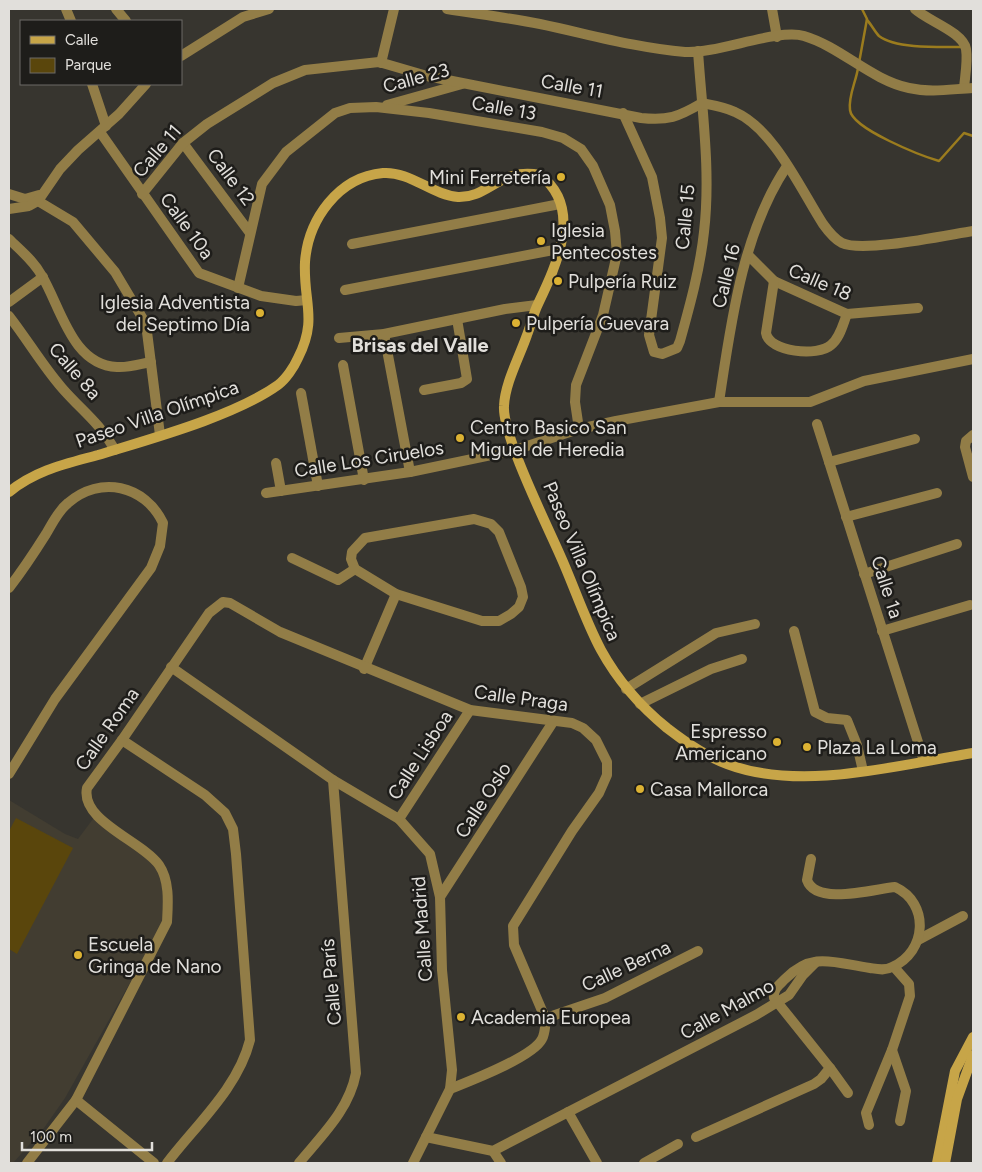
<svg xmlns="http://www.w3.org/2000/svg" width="982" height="1172" font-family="Figtree,sans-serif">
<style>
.built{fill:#423d31}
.green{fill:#5a460c}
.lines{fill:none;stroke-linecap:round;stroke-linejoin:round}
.stream{stroke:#9b7c1e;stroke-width:2.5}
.minor{stroke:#927d47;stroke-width:10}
.tertiary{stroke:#927d47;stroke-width:10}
.secondary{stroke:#c7a548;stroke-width:10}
.poi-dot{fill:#dcb233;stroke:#1e1d1a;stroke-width:2}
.labels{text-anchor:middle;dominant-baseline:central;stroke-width:5;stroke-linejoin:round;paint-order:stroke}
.street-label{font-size:19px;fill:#e1dfdb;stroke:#1e1d1a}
.poi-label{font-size:19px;fill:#e1dfdb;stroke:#1e1d1a;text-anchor:start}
.neighbourhood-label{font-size:20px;font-weight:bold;fill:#e1dfdb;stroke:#1e1d1a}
</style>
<rect width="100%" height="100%" fill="#37352f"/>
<!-- built -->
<polygon class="built" points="9,800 65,834 78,839 96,815 160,866 167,922 127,988 65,1098 44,1128 13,1163 9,1163"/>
<!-- green -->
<polygon class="green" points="16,818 73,848 17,954 9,949 9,831"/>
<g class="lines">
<!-- stream -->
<g class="stream">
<path d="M 867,20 C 871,24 875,32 879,36 C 895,49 942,47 962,47"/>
<polyline points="859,63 867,19 862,9"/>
<path d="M 858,68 C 856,82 848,96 850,110 C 852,129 922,156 939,161 L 964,133 L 973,136"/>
</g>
<!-- minor -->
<g class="minor">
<polyline points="66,9 71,21"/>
<polyline points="116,9 126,21"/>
<polyline points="772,9 777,37"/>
<path d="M 915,9 C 928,21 963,32 966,49 C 968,61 965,76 964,88"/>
<polyline points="381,63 394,9"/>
<polyline points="92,84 106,126"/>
<polyline points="387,105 462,84"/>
<path d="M 623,113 L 652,177 L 660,218 L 662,238 L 649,335 L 654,352 L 662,354 L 677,348 L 680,341 C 690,305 700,269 704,232 C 711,172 702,111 698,51"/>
<polyline points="100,132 199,273 261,296 296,301 307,300"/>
<polyline points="183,143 250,233"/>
<path d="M 142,194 L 183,143 L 207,124 L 273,83 L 305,70 L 379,62 L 427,76 L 641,118 C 668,121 678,117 702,103 C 713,105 725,107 735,112 C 774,129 801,190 823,224 C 828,231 834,239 842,243 C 863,253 947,235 973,231"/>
<polyline points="38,201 73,222 115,272 146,324 160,435"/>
<path d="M 9,239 C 21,251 34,261 42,276 C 61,308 72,365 117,367 C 128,368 140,364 151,362"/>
<polyline points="352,244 560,204"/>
<polyline points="749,256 774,281 847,314 918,308"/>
<path d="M 774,281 L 766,333 C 769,352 818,357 831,345 C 840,338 843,324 847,314"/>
<polyline points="238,288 262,184 286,152 335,113 350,108 376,107 429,113 542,132 563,138 581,149 593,166 610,205 615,231 617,254 603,315 576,385 575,402 579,429"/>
<polyline points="345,290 559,249"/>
<polyline points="9,302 43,277"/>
<path d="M 9,316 C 27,339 42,365 62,388 C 82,411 99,422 115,450"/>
<polyline points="384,334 410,472"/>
<polyline points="339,338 384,334 505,309 537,305"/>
<polyline points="343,365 364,480"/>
<polyline points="424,390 461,383 467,379 457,319"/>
<polyline points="301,393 318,486"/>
<path d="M 719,402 C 731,323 742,233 787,166"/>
<polyline points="817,424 924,761"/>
<polyline points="973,435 966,441 965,447 973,477"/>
<polyline points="829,462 915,439"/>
<polyline points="276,463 281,491"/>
<polyline points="266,493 410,472 515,450 579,429 616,421 719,402 810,402 864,381 973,359"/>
<polyline points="846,517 937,493"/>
<polygon points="474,519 491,524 499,532 521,587 523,597 519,607 511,614 499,621 482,621 396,594 355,569 351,559 352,552 365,538"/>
<polyline points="292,558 338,580 355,569"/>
<polyline points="864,574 957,544"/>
<path d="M 9,588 C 22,571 34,553 46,534 C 52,524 58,511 68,503 C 100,475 145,485 163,523 L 160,546 L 151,568 L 55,699 L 9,774"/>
<polyline points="794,631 815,712 827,718 847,720 857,745 863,771"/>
<polyline points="882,631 970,605"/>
<polyline points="171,667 333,780 399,819 430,854 440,897 442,970 452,1070 450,1089 413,1163"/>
<polyline points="364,669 396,594"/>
<polyline points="626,689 716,633 755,624"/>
<polyline points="640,704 711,669 742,659"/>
<path d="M 122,740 L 205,795 L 225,813 L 233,829 L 236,854 L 250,1040 C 238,1088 196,1125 167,1163"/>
<polyline points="399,819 470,710"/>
<polyline points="440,897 553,722"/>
<polyline points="918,940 963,916"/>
<polyline points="892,1050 906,1091 900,1121"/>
<polyline points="830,1068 848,1093"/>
<path d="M 450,1089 C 470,1081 533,1057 542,1039 C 545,1034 545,1026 546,1020 L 552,1016 L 605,998 L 698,951"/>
<polyline points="76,1100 154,1163"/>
<polyline points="568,1112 597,1163"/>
<polyline points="869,1125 866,1113 892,1050 910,996 909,984 894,967"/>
<polyline points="426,1137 493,1151 756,1015 789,995 803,975 816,962"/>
<path d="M 696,1137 L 814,1084 L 821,1079 L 830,1068 L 774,998 C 773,989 779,985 785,979 C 813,951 834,963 870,968 C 877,969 885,971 892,967 C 927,952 930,903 895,887 C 874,889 816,906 807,880 L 811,859"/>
<polyline points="493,1151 501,1163"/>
<path d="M 27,1163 L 76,1100 L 167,922 C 168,904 170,881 159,865 C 142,841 80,821 87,788 L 122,740 L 209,613 L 223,602 L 230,603 L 280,632 L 470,710 L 572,723 L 583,728 L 596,740 L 607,762 L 607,775 L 599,793 L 572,831 L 513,926 L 514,945 L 546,1020"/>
<path d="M 299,1163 C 322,1135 349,1110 356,1073 L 333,780"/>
<polyline points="644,1163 678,1144"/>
</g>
<!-- tertiary -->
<g class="tertiary">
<path d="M 447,9 C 478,14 509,18 540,24 C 588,34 636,48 685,52 C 717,54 778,28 804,36 C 841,47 871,80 909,88 C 931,93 952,89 973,88"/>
<polyline points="181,56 243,17 269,9"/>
<polyline points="9,194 25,199 39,195"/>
<polyline points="9,209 29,206 38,201 60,169 78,150 119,114 146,84"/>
</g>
<!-- secondary -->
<g class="secondary">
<path d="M 9,492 C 36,470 65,464 98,455 C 150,439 235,416 278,385 C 286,379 294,367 298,358 C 318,319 303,302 305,262 C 308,220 338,177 383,173 C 410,171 432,195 458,197 C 489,198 500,167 540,175 C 584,208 556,266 538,304 C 533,314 531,325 527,335 C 519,358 505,383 504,406 C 502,435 547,525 560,555 C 574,586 585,620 601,650 C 618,681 640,706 667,728 C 685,742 705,756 727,764 C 801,792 898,765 973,753"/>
<polyline points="937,1163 955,1071 973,1037"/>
<polyline points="945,1163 957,1099 973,1055"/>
</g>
</g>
<!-- markers -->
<g class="poi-dot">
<circle cx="561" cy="177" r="5"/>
<circle cx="541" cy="241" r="5"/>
<circle cx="558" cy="281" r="5"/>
<circle cx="260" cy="313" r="5"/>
<circle cx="516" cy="323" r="5"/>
<circle cx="460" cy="438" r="5"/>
<circle cx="777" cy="742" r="5"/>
<circle cx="807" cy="747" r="5"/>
<circle cx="640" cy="789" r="5"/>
<circle cx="78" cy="955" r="5"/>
<circle cx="461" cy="1017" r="5"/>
</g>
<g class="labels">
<!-- street labels -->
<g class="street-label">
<text transform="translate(416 78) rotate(-15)">Calle 23</text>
<text transform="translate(572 86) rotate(10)">Calle 11</text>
<text transform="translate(504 108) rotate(10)">Calle 13</text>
<text transform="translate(157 151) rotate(-49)">Calle 11</text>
<text transform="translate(231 177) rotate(53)">Calle 12</text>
<text transform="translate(685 217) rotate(-85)">Calle 15</text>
<text transform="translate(187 226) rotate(54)">Calle 10a</text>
<text transform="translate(726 276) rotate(-76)">Calle 16</text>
<text transform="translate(820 282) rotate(23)">Calle 18</text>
<text transform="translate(75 371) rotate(49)">Calle 8a</text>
<text transform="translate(157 414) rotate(-19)">Paseo Villa Olímpica</text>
<text transform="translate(369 459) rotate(-9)">Calle Los Ciruelos</text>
<text transform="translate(582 561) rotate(67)">Paseo Villa Olímpica</text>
<text transform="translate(887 587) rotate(72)">Calle 1a</text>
<text transform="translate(521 698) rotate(8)">Calle Praga</text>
<text transform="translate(107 729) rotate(-55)">Calle Roma</text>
<text transform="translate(420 755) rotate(-57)">Calle Lisboa</text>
<text transform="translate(483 800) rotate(-57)">Calle Oslo</text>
<text transform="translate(422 929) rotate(-94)">Calle Madrid</text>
<text transform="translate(626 966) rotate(-25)">Calle Berna</text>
<text transform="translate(331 982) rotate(-95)">Calle París</text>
<text transform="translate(727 1009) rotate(-29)">Calle Malmo</text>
</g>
<!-- poi labels -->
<g class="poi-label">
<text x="551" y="177" text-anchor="end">Mini Ferretería</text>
<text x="551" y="230">Iglesia<tspan x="551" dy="22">Pentecostes</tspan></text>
<text x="568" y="281">Pulpería Ruiz</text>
<text x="250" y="302" text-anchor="end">Iglesia Adventista<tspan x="250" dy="22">del Septimo Día</tspan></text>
<text x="526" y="323">Pulpería Guevara</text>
<text x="470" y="427">Centro Basico San<tspan x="470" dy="22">Miguel de Heredia</tspan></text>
<text x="767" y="731" text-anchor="end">Espresso<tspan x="767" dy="22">Americano</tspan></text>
<text x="817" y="747">Plaza La Loma</text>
<text x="650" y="789">Casa Mallorca</text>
<text x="88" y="944">Escuela<tspan x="88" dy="22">Gringa de Nano</tspan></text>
<text x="471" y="1017">Academia Europea</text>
</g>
<!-- neighbourhood labels -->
<g class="neighbourhood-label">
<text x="420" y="345">Brisas del Valle</text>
</g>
</g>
<!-- border -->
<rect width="982" height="1172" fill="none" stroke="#e1dfdb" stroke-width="20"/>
<!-- legend -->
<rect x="20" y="20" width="162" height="65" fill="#1e1d1a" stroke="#6c6b67"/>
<rect x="30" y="36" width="25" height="8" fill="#c7a548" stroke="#6c6b67"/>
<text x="65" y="45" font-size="15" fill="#e1dfdb">Calle</text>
<rect x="30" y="58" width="25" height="15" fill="#5a460c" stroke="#6c6b67"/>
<text x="65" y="70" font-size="15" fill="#e1dfdb">Parque</text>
<!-- scale -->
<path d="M22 1142v8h130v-8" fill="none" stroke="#e1dfdb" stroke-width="2.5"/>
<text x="30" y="1142" font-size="15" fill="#e1dfdb" stroke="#1e1d1a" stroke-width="4" paint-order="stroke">100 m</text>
</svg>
